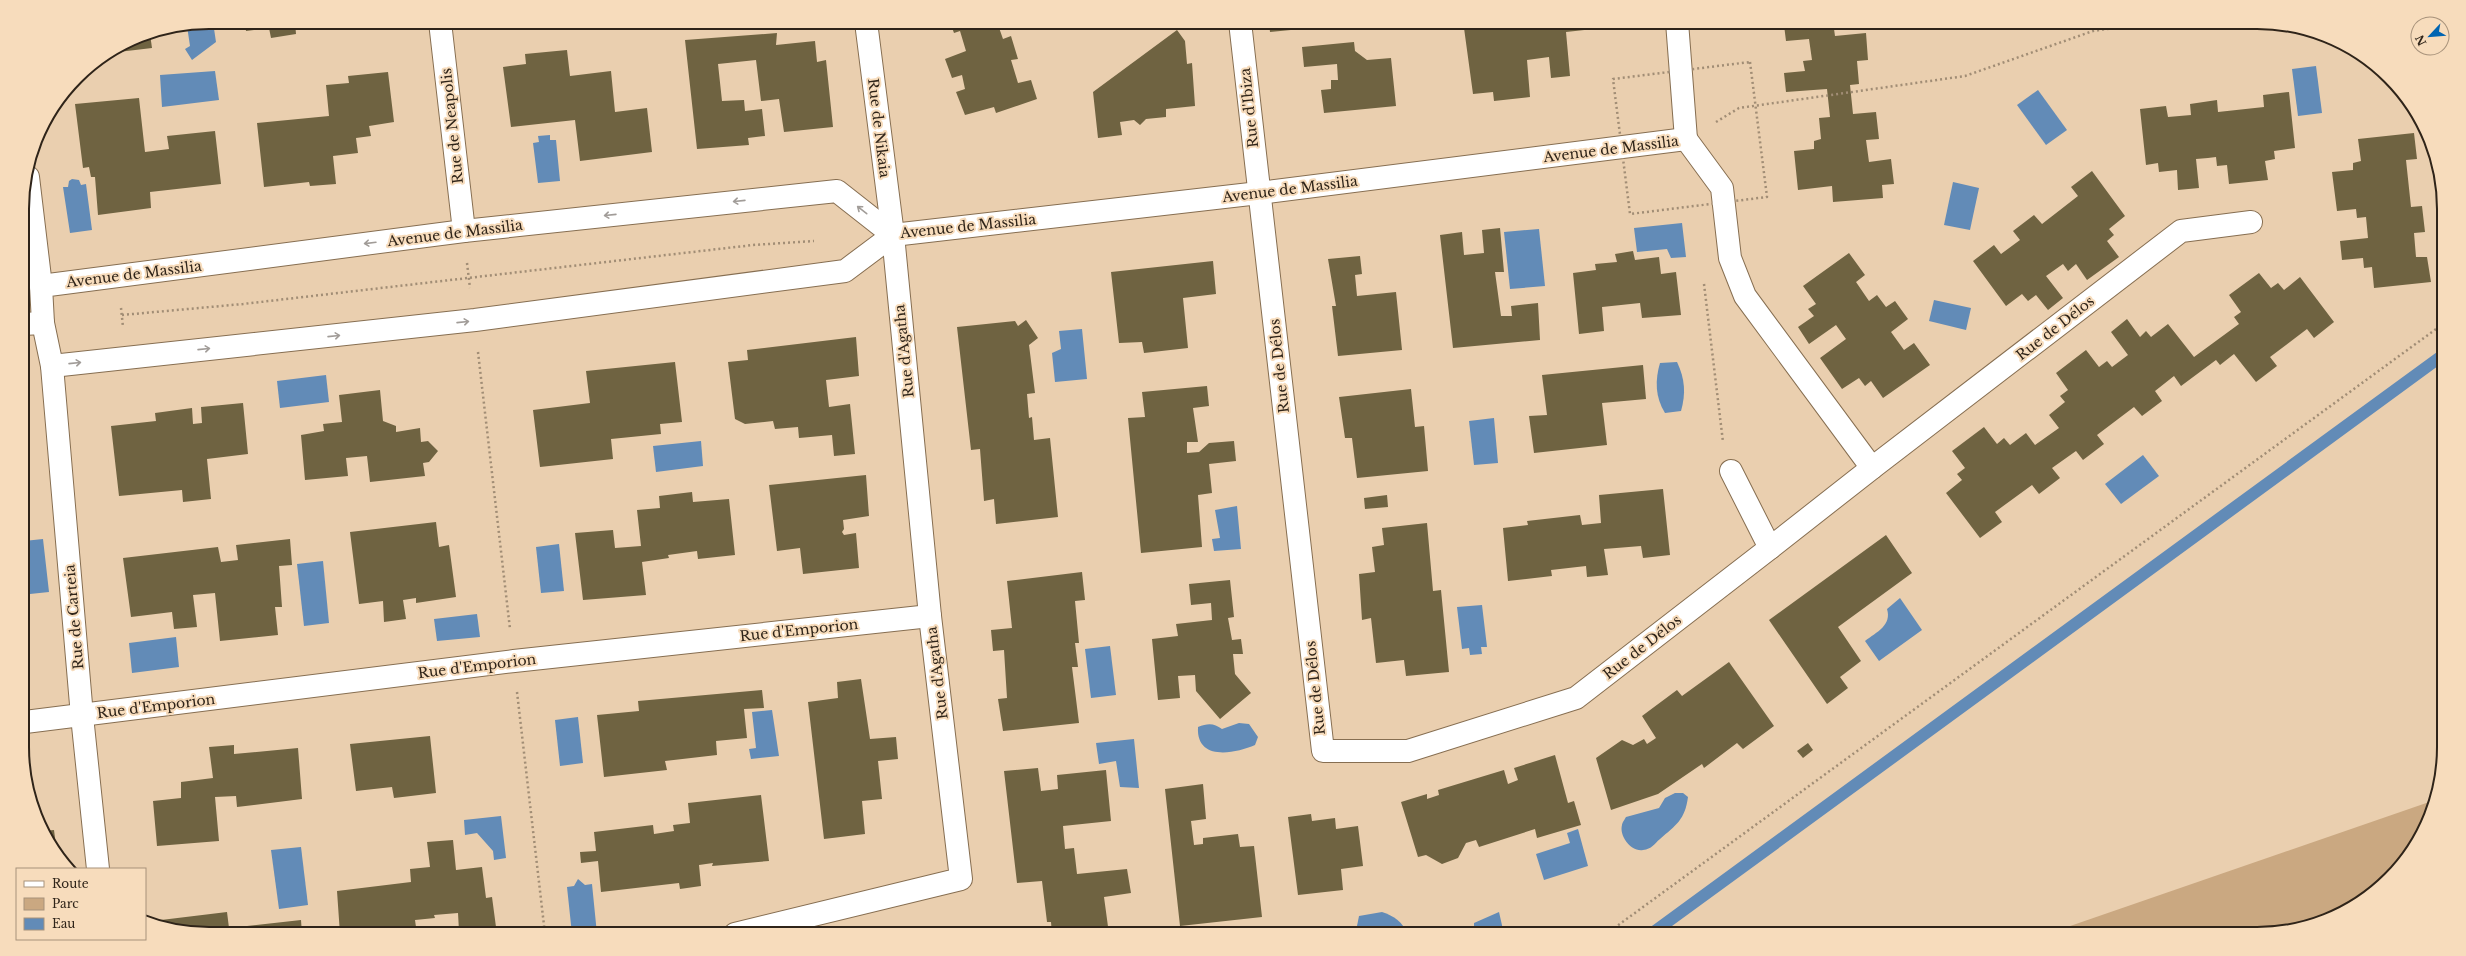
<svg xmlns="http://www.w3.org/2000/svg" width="2466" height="956" font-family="'Libre Baskerville',serif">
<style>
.green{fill:#caa881}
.water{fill:#628bb7}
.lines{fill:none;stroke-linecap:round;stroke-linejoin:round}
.stream{stroke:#628bb7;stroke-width:12}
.building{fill:#6f6341}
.minor-casing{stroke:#866e51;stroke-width:24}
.path{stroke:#a18d75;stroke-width:2.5;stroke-dasharray:2 3;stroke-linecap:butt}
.minor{stroke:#fff;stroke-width:22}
.oneway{stroke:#a19c98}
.labels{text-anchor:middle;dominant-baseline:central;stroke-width:4;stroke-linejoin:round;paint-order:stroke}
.street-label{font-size:14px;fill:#2f2419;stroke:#f7dcbc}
.rim{fill:none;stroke:#2f2419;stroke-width:2}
</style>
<rect width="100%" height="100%" fill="#eacfaf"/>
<!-- green -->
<polygon class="green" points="2435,800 2434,808 2406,861 2371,896 2318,924 2269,934 2047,934"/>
<!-- water -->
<g class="water">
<polygon points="213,22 216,42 192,60 185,49 190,46 187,26"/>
<polygon points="2316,66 2322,113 2298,116 2292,69"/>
<polygon points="215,71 219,100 162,107 160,75"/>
<polygon points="2038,90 2067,130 2046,145 2017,105"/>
<polygon points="550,135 550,140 556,140 560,181 538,183 533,143 539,142 538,136"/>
<polygon points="72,179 79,180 81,185 86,184 92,230 70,233 63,187 68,187 69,181"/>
<polygon points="1953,182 1979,188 1970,230 1944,225"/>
<polygon points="1682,223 1686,257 1671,258 1667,249 1637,252 1634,228"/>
<polygon points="1539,229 1545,286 1510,289 1504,232"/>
<polygon points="1934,300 1971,308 1966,330 1929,321"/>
<polygon points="1082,329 1087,379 1055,382 1052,353 1061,349 1059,331"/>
<path d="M 1677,362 C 1685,379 1686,393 1681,411 L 1665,413 C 1655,397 1655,380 1660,363 Z"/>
<polygon points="326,375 329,402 280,408 277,381"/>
<polygon points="1494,418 1498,463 1474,465 1469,421"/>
<polygon points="701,441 703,466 656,472 653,446"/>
<polygon points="2143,455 2159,476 2121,504 2105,484"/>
<polygon points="1237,506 1241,549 1214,551 1212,539 1220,538 1215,510"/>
<polygon points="43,539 49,592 30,594 30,599 25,600 24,541"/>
<polygon points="559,544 564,591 541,593 536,547"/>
<polygon points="323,561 329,623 304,626 297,564"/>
<path d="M 1900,598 L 1922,630 L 1879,661 L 1865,641 C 1877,632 1892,625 1887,609 Z"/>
<polygon points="1482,605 1487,647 1481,647 1482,654 1470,655 1469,648 1462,649 1457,607"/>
<polygon points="477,614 480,637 437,641 434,619"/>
<polygon points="176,637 179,667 132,673 129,643"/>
<polygon points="1110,646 1116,695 1091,698 1085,649"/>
<polygon points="772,710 779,756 751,759 749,749 756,748 752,712"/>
<polygon points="578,717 583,763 560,766 555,720"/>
<path d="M 1239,723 L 1249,724 L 1258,737 L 1255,745 C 1234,754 1196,761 1198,727 C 1208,723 1214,723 1222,729 Z"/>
<polygon points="1134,739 1139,788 1120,787 1116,761 1099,764 1096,743"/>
<path d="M 1675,793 L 1683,793 L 1688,797 C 1685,820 1676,825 1660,839 C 1654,844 1652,849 1643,850 C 1631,852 1619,836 1622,825 C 1622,823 1625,819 1626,817 L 1659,808 L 1665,798 Z"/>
<polygon points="501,816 506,858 494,860 493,851 477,833 465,835 464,820"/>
<polygon points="1578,829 1588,866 1544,880 1536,854 1570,843 1567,833"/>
<polygon points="301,847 308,905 279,909 271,850"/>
<polygon points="578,879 585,885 592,884 597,934 572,934 567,887 574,886"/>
<path d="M 1382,912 C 1394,916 1403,922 1407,934 L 1364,934 L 1357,926 L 1359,916 Z"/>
<polygon points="1499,912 1504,934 1466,934 1474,930 1474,923"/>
</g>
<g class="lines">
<!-- stream -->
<polyline class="stream" points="1651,934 2443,355"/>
</g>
<!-- building -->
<g class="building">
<polygon points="245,22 295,22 296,34 271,38 269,28 246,31"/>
<polygon points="950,22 997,22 1003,39 1011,36 1018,59 1011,60 1018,83 1031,80 1037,99 996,113 994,107 965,115 956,92 965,89 962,75 952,78 945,59 966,51 960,31 954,33"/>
<polygon points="1269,22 1301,22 1301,29 1270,32"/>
<polygon points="1523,22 1621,22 1621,26 1566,32 1570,76 1551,78 1549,57 1527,60 1530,97 1494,101 1493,92 1473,94 1464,28"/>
<polygon points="1749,22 1833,22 1835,36 1866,33 1868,60 1857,61 1859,84 1850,85 1853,114 1876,112 1879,139 1866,140 1869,162 1891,159 1894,184 1882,185 1883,198 1833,202 1832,186 1798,190 1794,151 1814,149 1814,141 1821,139 1819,118 1830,117 1827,89 1786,92 1784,73 1805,71 1803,61 1812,60 1809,39 1786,41 1784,25 1750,28"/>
<polygon points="1177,30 1185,41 1187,64 1192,63 1195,106 1166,109 1166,117 1146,119 1140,125 1134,120 1120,122 1122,135 1098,138 1093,92"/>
<polygon points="777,33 776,45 815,41 817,62 826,60 833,127 784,132 779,99 761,101 756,60 718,64 722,101 744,100 745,111 762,109 765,136 748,138 749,145 697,149 685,40"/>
<polygon points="150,34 152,48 110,53 137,36"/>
<polygon points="1354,42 1355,51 1367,60 1391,58 1396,106 1324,113 1321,90 1331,89 1331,80 1338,80 1337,64 1304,67 1302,47"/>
<polygon points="567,50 570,76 611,71 615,112 647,108 652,152 580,161 575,120 511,127 503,67 526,64 525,54"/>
<polygon points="388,72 394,122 369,126 371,136 356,138 358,153 333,156 336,184 310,186 309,182 264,187 257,123 329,116 326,85 349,83 348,76"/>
<polygon points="2289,92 2295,148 2274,151 2275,159 2265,161 2268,180 2229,184 2227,165 2217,166 2216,157 2208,158 2196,159 2199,188 2178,190 2177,170 2159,172 2158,163 2146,165 2140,109 2166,106 2168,117 2191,115 2190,104 2217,100 2218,112 2264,107 2263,95"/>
<polygon points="139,98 145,152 169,149 167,136 215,131 221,184 150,192 151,208 98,215 95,177 91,177 89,167 83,168 75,104"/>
<polygon points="2414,133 2417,159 2406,160 2411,207 2422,206 2425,232 2414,233 2416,257 2427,257 2431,282 2374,288 2372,267 2364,268 2363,258 2342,260 2340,241 2368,238 2366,217 2357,218 2356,209 2337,211 2332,172 2353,170 2353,163 2361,161 2358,139"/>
<polygon points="2092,171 2125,216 2109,229 2114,235 2107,241 2119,257 2087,280 2076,264 2068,271 2063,264 2046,276 2063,298 2048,310 2036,295 2028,301 2022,294 2006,306 1973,261 1994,245 2001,254 2020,240 2013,231 2034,215 2042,224 2078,196 2071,187"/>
<polygon points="1500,228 1504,272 1495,272 1501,316 1512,316 1511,306 1538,303 1540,340 1453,348 1440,235 1462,232 1464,255 1484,253 1482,230"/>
<polygon points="1633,251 1635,260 1659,257 1661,274 1676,272 1681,315 1642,318 1640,303 1602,307 1604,331 1579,334 1573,273 1596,270 1595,264 1617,262 1615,254"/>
<polygon points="1849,253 1865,275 1856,282 1869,301 1877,295 1886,307 1895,301 1908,319 1891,332 1904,350 1914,343 1930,365 1883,398 1871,381 1865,386 1859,378 1842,389 1820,358 1846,339 1836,325 1809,344 1798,327 1814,316 1808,309 1816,304 1803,286"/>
<polygon points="1360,256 1362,274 1355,275 1357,296 1396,292 1402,350 1338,356 1332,306 1336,306 1328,259"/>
<polygon points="1213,261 1216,294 1183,298 1188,348 1144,353 1142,342 1119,343 1111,272"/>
<polygon points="2259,273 2271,288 2278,283 2284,290 2300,277 2334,322 2314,338 2307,329 2270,357 2277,366 2256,382 2234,354 2220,365 2216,360 2181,386 2174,376 2155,391 2162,401 2142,416 2134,407 2097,435 2104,444 2083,460 2076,451 2052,468 2060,478 2039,494 2032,485 1995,512 2002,522 1980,538 1946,493 1962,480 1957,474 1965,468 1952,451 1984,427 1997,444 2004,438 2010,445 2026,433 2035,445 2059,428 2049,415 2065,402 2060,396 2068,390 2056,373 2086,350 2099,367 2107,361 2112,367 2128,355 2111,332 2127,319 2140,337 2146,331 2151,337 2168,324 2194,357 2239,324 2234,317 2241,312 2229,295"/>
<polygon points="1026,320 1038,338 1029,345 1035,393 1027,394 1029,418 1032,417 1034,440 1050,438 1058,517 996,524 994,499 984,501 980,449 971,450 957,327 1015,321 1018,326"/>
<polygon points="856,337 859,376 826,380 829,407 850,404 855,454 834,456 832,435 799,438 798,427 775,429 773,421 745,424 735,419 728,362 748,360 747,350"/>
<polygon points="675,362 682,422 660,424 661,434 611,439 613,459 540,467 533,410 590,403 586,371"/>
<polygon points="1643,365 1646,399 1602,403 1607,445 1534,453 1529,416 1547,415 1542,375"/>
<polygon points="1207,386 1209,406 1193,408 1198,442 1187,442 1187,453 1199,452 1209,443 1234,441 1236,461 1209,464 1212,493 1198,495 1202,547 1141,553 1128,418 1145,417 1142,392"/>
<polygon points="1411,389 1415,427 1424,426 1428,471 1357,478 1352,438 1345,438 1339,397"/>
<polygon points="380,390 383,421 396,426 396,432 420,428 421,442 428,441 438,451 429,462 423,463 425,476 370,482 367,456 346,458 348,476 305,480 301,435 324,431 323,424 342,422 339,395"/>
<polygon points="243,403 248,454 207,459 211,499 183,502 182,490 119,496 111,426 156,421 155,413 192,408 193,424 202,423 201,407"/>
<polygon points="866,475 869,516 843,520 844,529 842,532 844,535 856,533 859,568 803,574 800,548 777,551 769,485"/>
<polygon points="1663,489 1670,555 1643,558 1641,546 1604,549 1608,575 1587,577 1586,566 1551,570 1552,576 1508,581 1503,528 1528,525 1527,521 1580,515 1582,525 1601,523 1599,495"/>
<polygon points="692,492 693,502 729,499 735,555 698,559 697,551 668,555 669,558 642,562 646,595 583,600 575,533 613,530 615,548 641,546 637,510 660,508 659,496"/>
<polygon points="1387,495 1388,507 1365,509 1364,498"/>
<polygon points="436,522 439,547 449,545 456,597 416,603 416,598 403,600 406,619 384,622 383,601 359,604 350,532"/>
<polygon points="1427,523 1433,591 1441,590 1449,672 1406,676 1404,660 1376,663 1371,618 1362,620 1359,574 1375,572 1372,547 1384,545 1382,528"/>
<polygon points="1886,535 1912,573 1838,627 1861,661 1840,677 1848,688 1827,704 1769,620"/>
<polygon points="290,539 292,565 279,566 282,607 275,607 278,635 220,641 215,593 193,595 197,627 174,629 172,612 131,617 123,558 218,547 221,562 238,560 236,545"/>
<polygon points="1082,572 1085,600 1075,601 1079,643 1075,643 1078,667 1072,667 1079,723 1003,731 998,699 1007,698 1004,650 993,651 991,630 1012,628 1007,581"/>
<polygon points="1230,580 1234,617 1228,618 1232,640 1241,639 1243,654 1233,654 1235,674 1251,693 1220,719 1196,691 1195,675 1178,676 1180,698 1158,700 1152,639 1178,636 1176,624 1212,620 1211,603 1191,605 1189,584"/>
<polygon points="1729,662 1774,726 1743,749 1737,743 1704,768 1702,764 1658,794 1611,810 1596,758 1622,740 1633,745 1644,739 1647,744 1656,738 1642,716 1677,690 1682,696"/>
<polygon points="861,679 870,739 896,737 898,759 878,761 882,799 862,801 865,834 824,839 808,702 838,698 837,682"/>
<polygon points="762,690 764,708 744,709 747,738 716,741 717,755 665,761 667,770 604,777 597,715 639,711 638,701"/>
<polygon points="430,736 436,793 394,798 392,787 356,791 350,744"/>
<polygon points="1808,743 1813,750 1803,758 1797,751"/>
<polygon points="234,745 234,754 298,748 302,799 237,807 236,796 215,797 219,841 157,846 153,801 181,798 181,782 213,778 209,747"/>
<polygon points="1555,755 1568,803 1574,801 1581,825 1537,838 1535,829 1479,847 1476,840 1466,843 1458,858 1442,864 1426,855 1418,857 1401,802 1427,794 1427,799 1439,795 1438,790 1504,770 1508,784 1518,780 1514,768"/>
<polygon points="1038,768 1041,791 1058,789 1057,775 1106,770 1111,821 1063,826 1065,849 1074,848 1077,874 1127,869 1131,893 1104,897 1109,934 1052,934 1051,922 1047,922 1042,881 1017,883 1004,771"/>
<polygon points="25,771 30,771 33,805 26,784"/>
<polygon points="1203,784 1206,819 1191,821 1194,845 1203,844 1203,838 1238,834 1240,847 1254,846 1262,917 1180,926 1165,789"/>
<polygon points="761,795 769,861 712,866 713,863 699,865 701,886 680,889 679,883 601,892 598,861 581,863 580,852 596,851 594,832 653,825 654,834 674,831 673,825 690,823 688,803"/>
<polygon points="1311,814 1312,821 1335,818 1336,829 1358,826 1363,866 1341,869 1343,890 1298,895 1288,817"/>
<polygon points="54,830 57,853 42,831"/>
<polygon points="453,840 456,870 482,867 486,898 492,897 496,927 459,931 458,913 434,915 435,918 415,920 417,934 340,934 337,891 411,882 410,869 430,867 427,842"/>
<polygon points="227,912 229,928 301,920 302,934 209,934 162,926 161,920"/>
<polygon points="1009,927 1011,934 981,934 981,933"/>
</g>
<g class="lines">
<!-- minor casing -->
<g class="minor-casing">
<g id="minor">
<polyline points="440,22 464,231"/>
<polyline points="1240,22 1323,751 1408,751 1576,698 1770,548 1731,471"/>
<polyline points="1677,22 1686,139"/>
<polyline points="1686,139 1722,188 1730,258 1745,296 1872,468 1770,548"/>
<polyline points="28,177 41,286"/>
<polyline points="893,235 837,191 464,231 41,286 43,323 52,366 475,320 845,271 893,235 1259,193 1686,139"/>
<polyline points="23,324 43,323"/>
<polyline points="52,366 82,716 98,869"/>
<polyline points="1872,468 2181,231 2251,222"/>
<polyline points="25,722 514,661 930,616"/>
<polyline points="735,934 961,879 930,616 893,235 866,22"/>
</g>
</g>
<!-- path -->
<g class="path">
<polygon points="1750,62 1767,197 1630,214 1613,79"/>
<polyline points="1716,122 1739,108 1965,76 2093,31 2154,22"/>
<polyline points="467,263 470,288"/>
<polyline points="1704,284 1723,442"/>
<polyline points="121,308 123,327"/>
<polyline points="122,315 243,304 753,245 814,241"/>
<polyline points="478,352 510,629"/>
<polyline points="517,692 545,934"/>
<polyline points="1606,934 2443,324"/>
</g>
<!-- minor -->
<use href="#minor" class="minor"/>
</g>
<!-- one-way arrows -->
<defs><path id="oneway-shaft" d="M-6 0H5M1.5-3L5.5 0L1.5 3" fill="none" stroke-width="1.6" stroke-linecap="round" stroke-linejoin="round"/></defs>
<g class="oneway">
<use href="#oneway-shaft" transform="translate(739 201) rotate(174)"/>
<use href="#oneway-shaft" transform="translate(862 210) rotate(-142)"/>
<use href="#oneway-shaft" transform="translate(610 215) rotate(174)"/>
<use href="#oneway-shaft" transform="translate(370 243) rotate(173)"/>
<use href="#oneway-shaft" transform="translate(463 322) rotate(-6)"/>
<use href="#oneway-shaft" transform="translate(334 336) rotate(-6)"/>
<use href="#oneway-shaft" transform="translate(204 349) rotate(-6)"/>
<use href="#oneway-shaft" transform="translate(75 363) rotate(-6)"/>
</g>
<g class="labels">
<!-- street labels -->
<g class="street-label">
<text transform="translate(1249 108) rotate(-96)">Rue d'Ibiza</text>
<text transform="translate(452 126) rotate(-96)">Rue de Neapolis</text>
<text transform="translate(879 128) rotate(83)">Rue de Nikaia</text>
<text transform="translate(1611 149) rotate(-7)">Avenue de Massilia</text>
<text transform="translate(1290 189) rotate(-7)">Avenue de Massilia</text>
<text transform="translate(968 226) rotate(-6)">Avenue de Massilia</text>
<text transform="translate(455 233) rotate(-7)">Avenue de Massilia</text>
<text transform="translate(134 274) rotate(-7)">Avenue de Massilia</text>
<text transform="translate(2055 328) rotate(-38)">Rue de Délos</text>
<text transform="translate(904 351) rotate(-96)">Rue d'Agatha</text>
<text transform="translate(1279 366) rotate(-96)">Rue de Délos</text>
<text transform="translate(74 617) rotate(-95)">Rue de Carteia</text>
<text transform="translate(799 630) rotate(-6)">Rue d'Emporion</text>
<text transform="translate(1642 647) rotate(-38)">Rue de Délos</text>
<text transform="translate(477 666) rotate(-7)">Rue d'Emporion</text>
<text transform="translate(937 673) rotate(-97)">Rue d'Agatha</text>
<text transform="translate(1315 688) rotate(-96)">Rue de Délos</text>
<text transform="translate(156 706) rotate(-7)">Rue d'Emporion</text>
</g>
</g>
<!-- crop -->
<path d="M0 0H2466V956H0ZM209 29H2257A180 180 0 0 1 2437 209V747A180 180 0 0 1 2257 927H209A180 180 0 0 1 29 747V209A180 180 0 0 1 209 29Z" fill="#f7dcbc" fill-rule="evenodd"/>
<path class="rim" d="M209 29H2257A180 180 0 0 1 2437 209V747A180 180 0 0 1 2257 927H209A180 180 0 0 1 29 747V209A180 180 0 0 1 209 29Z"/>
<!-- legend -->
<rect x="16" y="868" width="130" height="72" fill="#f7dcbc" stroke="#a7927b"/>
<rect x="24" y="881" width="20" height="6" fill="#ffffff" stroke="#a7927b"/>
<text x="52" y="888" font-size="12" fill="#2f2419">Route</text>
<rect x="24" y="898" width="20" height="12" fill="#caa881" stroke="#a7927b"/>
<text x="52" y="908" font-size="12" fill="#2f2419">Parc</text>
<rect x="24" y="918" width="20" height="12" fill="#628bb7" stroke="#a7927b"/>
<text x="52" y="928" font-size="12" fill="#2f2419">Eau</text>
<!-- north arrow -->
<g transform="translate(2430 36) rotate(244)"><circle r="19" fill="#f7dcbc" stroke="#a7927b"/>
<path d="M0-3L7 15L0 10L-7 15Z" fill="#0065b2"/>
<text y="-6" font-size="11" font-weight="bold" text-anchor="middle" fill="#2f2419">N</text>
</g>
</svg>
